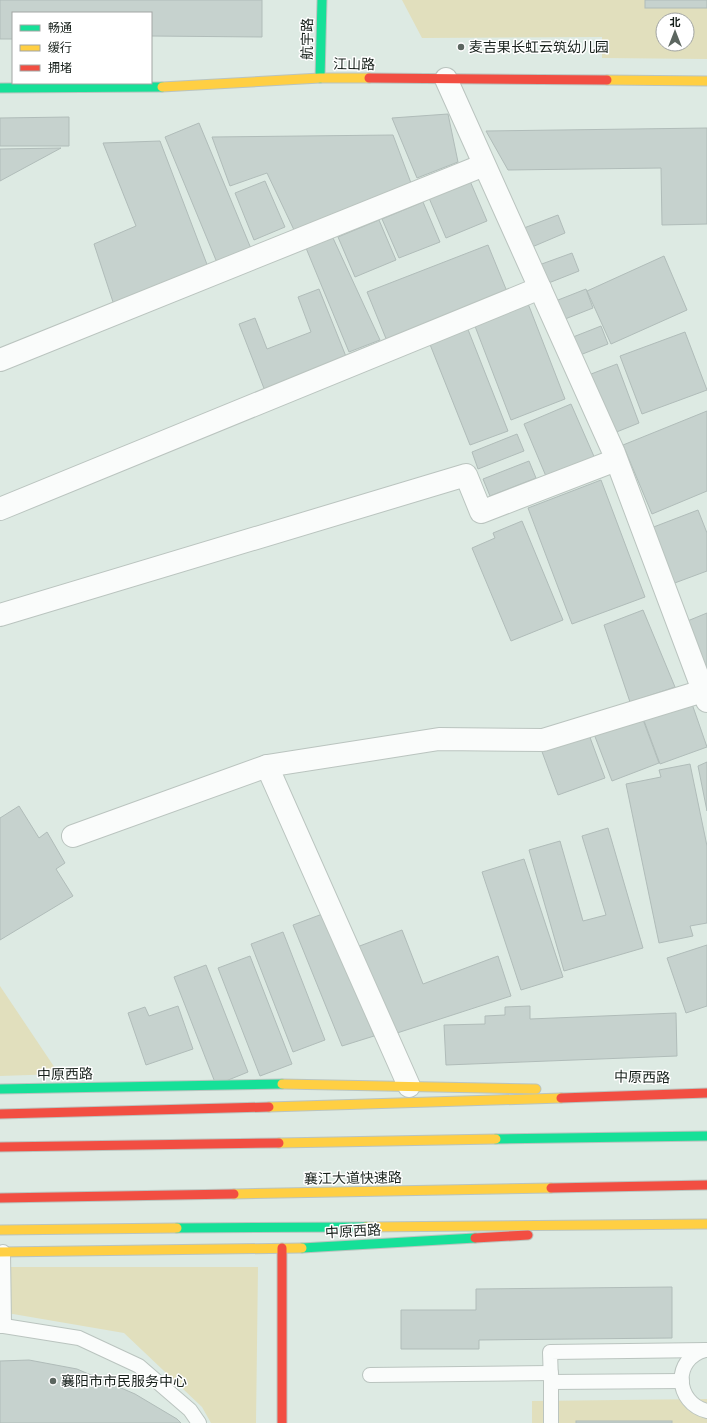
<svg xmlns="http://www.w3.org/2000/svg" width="707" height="1423" font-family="'Crimson Pro','Noto Sans SC',serif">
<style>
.green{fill:#e1dfbd;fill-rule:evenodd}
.building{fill:#c6d2ce;stroke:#b0bcb9}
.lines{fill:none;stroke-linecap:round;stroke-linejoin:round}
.lane-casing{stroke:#bac4bf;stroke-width:16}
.street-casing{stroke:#bac4bf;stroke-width:24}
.fast-casing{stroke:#bac4bf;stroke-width:11}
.slow-casing{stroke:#bac4bf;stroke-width:11}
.jam-casing{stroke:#bac4bf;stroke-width:11}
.lane{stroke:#fafcfb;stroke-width:14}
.street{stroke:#fafcfb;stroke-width:22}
.fast{stroke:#16e098;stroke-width:9}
.slow{stroke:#ffcf43;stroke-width:9}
.jam{stroke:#f24e42;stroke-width:9}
.poi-dot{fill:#5c6660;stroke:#fff;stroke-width:1.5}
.labels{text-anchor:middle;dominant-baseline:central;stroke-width:3;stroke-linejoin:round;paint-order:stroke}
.street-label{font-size:14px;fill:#161f1a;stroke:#fff}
.poi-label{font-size:14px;fill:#161f1a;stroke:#fff;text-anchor:start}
</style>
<rect width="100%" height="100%" fill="#ddeae3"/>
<!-- green -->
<g class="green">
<path d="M 402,0 L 707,0 L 707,59 L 602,58 L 602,37 L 422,38 ZM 663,20 L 687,20 L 687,44 L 663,44 Z"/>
<polygon points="0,986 59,1074 0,1076"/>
<polygon points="0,1267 258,1267 256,1423 211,1423 202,1407 124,1333 13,1314 0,1316"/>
<polygon points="707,1399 707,1423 532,1423 532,1401"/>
</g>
<!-- building -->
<g class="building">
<polygon points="0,0 262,0 262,37 151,36 151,13 13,13 13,39 0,39"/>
<rect x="645" y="0" width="62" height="8"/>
<polygon points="448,114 458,162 417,178 392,118"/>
<polygon points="69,117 69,146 0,146 0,118"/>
<polygon points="199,123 252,251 218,265 165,137"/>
<polygon points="707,128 707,224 662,225 661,168 508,170 486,131"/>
<polygon points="393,135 411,183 294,230 267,173 230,186 212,137"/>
<polygon points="160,141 208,267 114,305 94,244 136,226 103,143"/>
<polygon points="61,148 0,181 0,149"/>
<polygon points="265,181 285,227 254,240 235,193"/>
<polygon points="470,181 487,221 446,238 429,198"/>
<polygon points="423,202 440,242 399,258 382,219"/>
<polygon points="558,215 565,233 532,247 524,228"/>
<polygon points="379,220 396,260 355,277 338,237"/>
<polygon points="333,238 380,340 349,352 306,248"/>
<polygon points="488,245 508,294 387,341 367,292"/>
<polygon points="572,253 579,271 546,284 539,265"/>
<polygon points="664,256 687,310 611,344 587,291"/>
<polygon points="319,289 347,359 265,391 239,324 255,318 267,349 311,332 298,297"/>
<polygon points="586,289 593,308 560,321 553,302"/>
<polygon points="527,301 565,399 511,420 473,321"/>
<polygon points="601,326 608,344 575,357 568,339"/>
<polygon points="467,327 508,431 470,445 429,342"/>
<polygon points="685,332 707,390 642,414 620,356"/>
<polygon points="617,364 639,423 609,435 586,376"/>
<polygon points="571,404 596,461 548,481 524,424"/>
<polygon points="707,411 707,491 652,514 623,445"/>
<polygon points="517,434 524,451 478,469 472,452"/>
<polygon points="529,461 536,478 490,496 483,479"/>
<polygon points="601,480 645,597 572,624 528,508"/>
<polygon points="698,510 707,533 707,571 672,584 651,528"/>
<polygon points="522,521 563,620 511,641 472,548 495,538 493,533"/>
<polygon points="643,610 675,687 630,702 604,625"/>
<polygon points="707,613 707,668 704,669 685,622"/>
<polygon points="691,701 707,747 660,764 643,718"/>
<polygon points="642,717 659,763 612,781 594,734"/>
<polygon points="588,732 605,778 558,795 541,749"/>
<polygon points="707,762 707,811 698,766"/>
<polygon points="690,764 707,846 707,923 690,926 693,936 659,943 626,784 661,777 659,770"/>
<polygon points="19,806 39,838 47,832 65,863 56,869 73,896 0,940 0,818"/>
<polygon points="608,828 643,948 564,971 529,850 560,841 583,921 606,915 582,836"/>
<polygon points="524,859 563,977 521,990 482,872"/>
<polygon points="325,913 374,1036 342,1046 293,925"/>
<polygon points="402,930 423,984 498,956 511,996 394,1034 357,947"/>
<polygon points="283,932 325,1040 293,1052 251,944"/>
<polygon points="707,945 707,1006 686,1013 667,958"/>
<polygon points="250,956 292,1064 260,1076 218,968"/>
<polygon points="206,965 248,1072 216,1085 174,977"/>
<polygon points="178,1006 193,1049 146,1065 128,1013 145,1007 149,1016"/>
<polygon points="530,1006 530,1019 676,1013 677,1056 446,1065 444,1025 485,1024 485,1016 505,1015 505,1007"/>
<polygon points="672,1287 672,1338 479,1340 479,1349 401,1349 401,1310 476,1310 476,1289"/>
<polygon points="29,1360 77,1369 135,1394 177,1419 181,1423 0,1423 0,1361"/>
<rect x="576" y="1421" width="96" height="2"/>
</g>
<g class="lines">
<!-- lane casing -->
<g class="lane-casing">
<g id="lane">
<polyline points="3,1252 4,1326"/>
<polyline points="0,1326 4,1326 79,1338 139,1366 190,1410 199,1423"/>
<path d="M 705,1350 C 672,1359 675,1403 707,1411"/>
<polyline points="370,1375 551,1373"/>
<polyline points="551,1382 550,1352 707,1350"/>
<polyline points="551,1423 551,1382 682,1381"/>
</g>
</g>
<!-- street casing -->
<g class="street-casing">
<g id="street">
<polyline points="446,79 614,453 707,701"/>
<polyline points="0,360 484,165"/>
<polyline points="0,509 540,288"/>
<polyline points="0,615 466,475 481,512 616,460"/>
<polyline points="267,766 439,739 543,740 703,691"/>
<polyline points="73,836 267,766 409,1086"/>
</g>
</g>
<!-- fast casing -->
<g class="fast-casing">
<g id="fast">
<polyline points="320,78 322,0"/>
<polyline points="0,88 162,87"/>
<polyline points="0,1089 282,1084"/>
<polyline points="496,1139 707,1136"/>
<polyline points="177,1228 366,1227"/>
<polyline points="302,1248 475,1238"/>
</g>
</g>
<!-- slow casing -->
<g class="slow-casing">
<g id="slow">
<polyline points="607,80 707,81"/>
<polyline points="162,87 320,78 369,78"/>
<polyline points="282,1084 536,1089"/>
<polyline points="269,1107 561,1098"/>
<polyline points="279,1143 496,1139"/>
<polyline points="234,1194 551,1188"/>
<polyline points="366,1227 707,1224"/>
<polyline points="0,1230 177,1228"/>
<polyline points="0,1252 302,1248"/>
</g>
</g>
<!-- jam casing -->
<g class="jam-casing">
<g id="jam">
<polyline points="369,78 607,80"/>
<polyline points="561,1098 707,1093"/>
<polyline points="0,1114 269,1107"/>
<polyline points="0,1147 279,1143"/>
<polyline points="551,1188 707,1185"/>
<polyline points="0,1198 234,1194"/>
<polyline points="475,1238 528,1235"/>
<polyline points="282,1248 282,1423"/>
</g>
</g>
<!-- lane -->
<use href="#lane" class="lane"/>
<!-- street -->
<use href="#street" class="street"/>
<!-- fast -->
<use href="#fast" class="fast"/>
<!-- slow -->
<use href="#slow" class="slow"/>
<!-- jam -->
<use href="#jam" class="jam"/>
</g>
<!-- markers -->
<g class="poi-dot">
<circle cx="461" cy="47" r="4"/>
<circle cx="53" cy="1381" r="4"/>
</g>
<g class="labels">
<!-- street labels -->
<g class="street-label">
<text transform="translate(307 39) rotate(-89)">航宇路</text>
<text transform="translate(354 64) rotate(1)">江山路</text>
<text transform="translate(65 1074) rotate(-1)">中原西路</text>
<text transform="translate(642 1077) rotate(1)">中原西路</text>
<text transform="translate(353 1178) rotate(-1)">襄江大道快速路</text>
<text transform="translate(353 1231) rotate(-3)">中原西路</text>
</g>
<!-- poi labels -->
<g class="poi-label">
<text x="469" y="47">麦吉果长虹云筑幼儿园</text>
<text x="61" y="1381">襄阳市市民服务中心</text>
</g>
</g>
<!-- legend -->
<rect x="12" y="12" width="140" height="72" fill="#ffffff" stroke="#a2a5a3"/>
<rect x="20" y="25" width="20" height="6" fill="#16e098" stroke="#a2a5a3"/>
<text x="48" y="32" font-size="12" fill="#161f1a">畅通</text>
<rect x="20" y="45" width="20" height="6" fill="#ffcf43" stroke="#a2a5a3"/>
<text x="48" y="52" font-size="12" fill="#161f1a">缓行</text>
<rect x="20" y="65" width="20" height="6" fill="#f24e42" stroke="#a2a5a3"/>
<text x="48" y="72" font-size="12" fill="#161f1a">拥堵</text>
<!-- north arrow -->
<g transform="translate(675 32)"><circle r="19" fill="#ffffff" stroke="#a2a5a3"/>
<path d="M0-3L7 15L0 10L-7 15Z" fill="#5c6660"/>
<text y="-6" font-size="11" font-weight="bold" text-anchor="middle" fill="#161f1a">北</text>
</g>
</svg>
